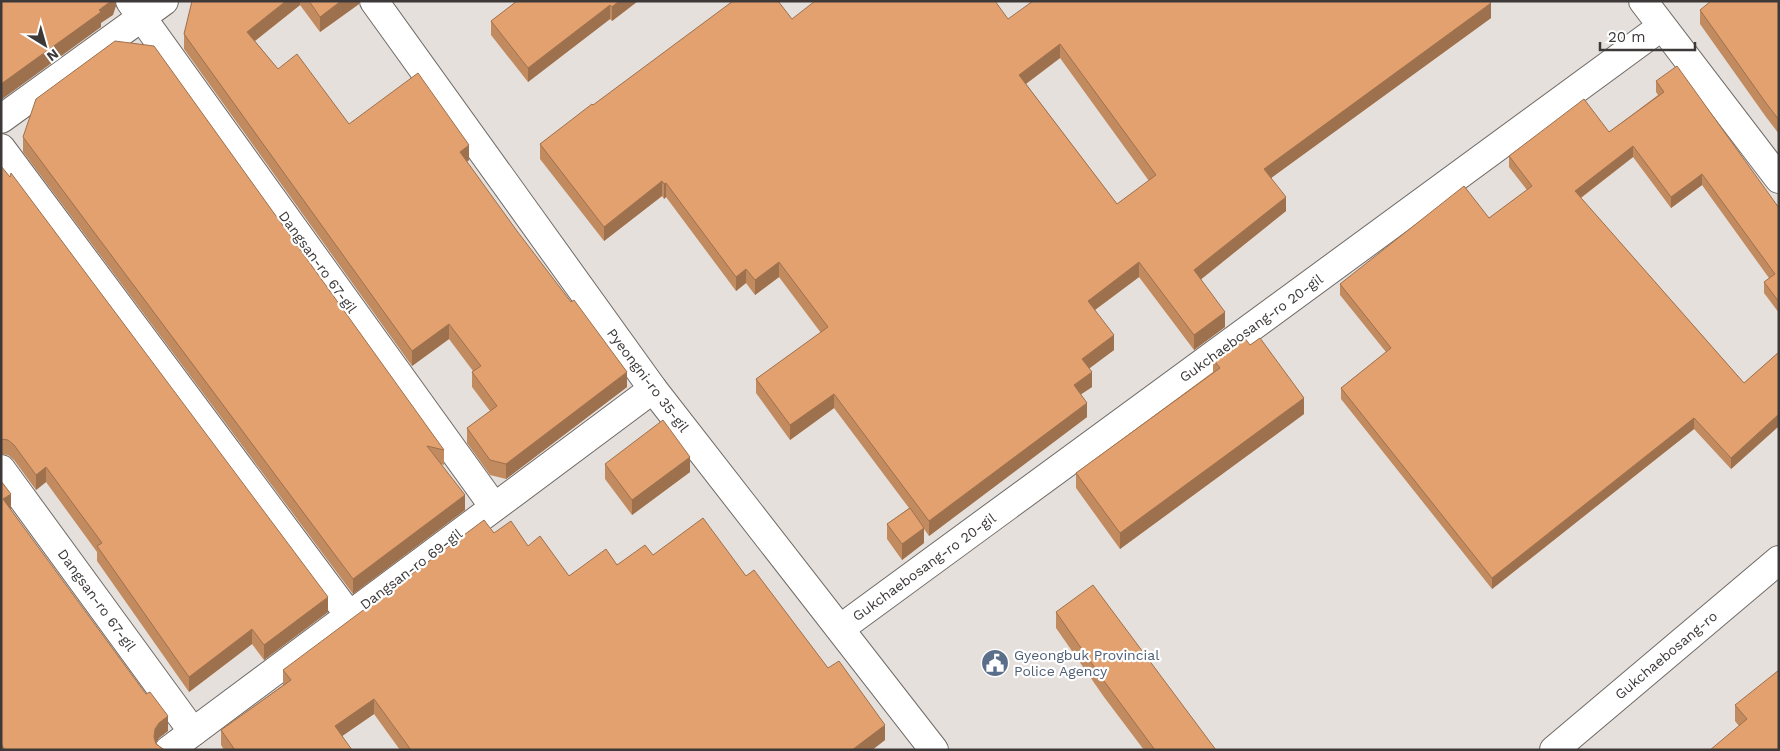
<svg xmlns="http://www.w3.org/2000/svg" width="1780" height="751" font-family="'Work Sans',sans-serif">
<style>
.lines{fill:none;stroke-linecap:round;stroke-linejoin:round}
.street-casing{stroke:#6f6a66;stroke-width:30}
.secondary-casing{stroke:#6f6a66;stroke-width:30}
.street{stroke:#fff;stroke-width:28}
.secondary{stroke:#fff;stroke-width:28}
.wall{fill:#c28a5f;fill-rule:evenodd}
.shaded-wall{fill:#9e714e}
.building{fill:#e2a16f;stroke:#9e714e;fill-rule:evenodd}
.labels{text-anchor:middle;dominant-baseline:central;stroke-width:4.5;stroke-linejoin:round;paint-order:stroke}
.street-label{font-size:14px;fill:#3c3938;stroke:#fff}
.service-label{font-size:14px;fill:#4e5e75;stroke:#fff;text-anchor:start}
</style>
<rect width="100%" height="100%" fill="#e6e0dc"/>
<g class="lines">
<!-- street casing -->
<g class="street-casing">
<g id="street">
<polyline points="130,1 494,507"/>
<polyline points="1643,1 1779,179"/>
<polyline points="1,119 164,1"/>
<polyline points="1,148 349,615"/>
<polyline points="1,469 193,732"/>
<polyline points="841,628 1661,27"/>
<polyline points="169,750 653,389"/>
</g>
</g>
<!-- secondary casing -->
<g class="secondary-casing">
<g id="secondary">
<polyline points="374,1 653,389 934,750"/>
<polyline points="1554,750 1779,560"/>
</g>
</g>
<!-- street -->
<use href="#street" class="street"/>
<!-- secondary -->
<use href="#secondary" class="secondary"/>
</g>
<!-- wall -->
<g class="wall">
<polygon points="192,1 359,1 359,4 320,32 300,5 255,41 278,69 349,124 469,160 467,162 627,387 506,479 490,475 467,443 467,428 490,411 472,387 472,372 473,371 449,339 412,366 184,49 184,34"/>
<polygon points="517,1 638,1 612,21 610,19 528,82 491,35 491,21"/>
<polygon points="1779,1 1779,134 1766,117 1700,24 1700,10"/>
<path d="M 1491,18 L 1271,178 L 1286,211 L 1201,279 L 1225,327 L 1194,350 L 1139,277 L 1095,310 L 1114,350 L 1089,368 L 1092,387 L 1081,394 L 1087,417 L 929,536 L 924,529 L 924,543 L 902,560 L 887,539 L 887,524 L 909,508 L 834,408 L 790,440 L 756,393 L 756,379 L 821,333 L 779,277 L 755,295 L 746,283 L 736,291 L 666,197 L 664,199 L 662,196 L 604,241 L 540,159 L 540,144 L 593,105 L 792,19 L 1008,19 ZM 1060,58 L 1149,181 L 1117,204 L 1026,84 Z"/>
<polygon points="1656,81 1779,208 1779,313 1764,293 1764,282 1769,278 1702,185 1671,208 1633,157 1581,198 1744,383 1779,352 1779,426 1731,469 1694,429 1492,589 1341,399 1341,388 1386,352 1340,295 1340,284 1489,218 1527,190 1509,167 1509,156 1609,132 1658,95 1656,92"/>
<polygon points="23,137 444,450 444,465 441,464 465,510 353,594 23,152"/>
<polygon points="1,166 328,612 264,660 252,644 189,692 97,561 97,552 46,482 36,490 14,460 8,455 1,454"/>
<polygon points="1213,359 1304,414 1120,549 1076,488 1076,473 1213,372"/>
<polygon points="605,464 690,472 632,515 605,479"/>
<polygon points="1,481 10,509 168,731 159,738 156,743 163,749 166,750 1,750"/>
<polygon points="494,533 528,546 569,576 653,555 746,576 828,668 885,740 872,750 400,750 374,714 342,736 352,750 224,750 221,745 221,730 283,685 283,670"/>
<polygon points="1056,612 1216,750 1144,750 1104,697 1056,628"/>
<polygon points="1735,705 1779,750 1739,726 1735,721"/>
</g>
<!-- shaded-wall -->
<g class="shaded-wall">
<polygon points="111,1 116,1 116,6 113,15 101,23 101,27 1,100 1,84"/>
<polygon points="286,1 300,1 300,5 247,47 247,32"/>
<polygon points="341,1 359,1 359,4 320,32 320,17"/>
<polygon points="619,1 638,1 612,21 612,7"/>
<polygon points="1491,3 1491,18 1264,183 1264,169"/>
<polygon points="610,5 610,19 528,82 528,68"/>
<polygon points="1060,44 1060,58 1019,89 1019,75"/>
<polygon points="469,145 469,160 460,167 460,152"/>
<polygon points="1633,146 1633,157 1575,202 1575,191"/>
<polygon points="1702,174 1702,185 1671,208 1671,197"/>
<polygon points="662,181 662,196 604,241 604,227"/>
<polygon points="666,183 666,197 664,199 664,184"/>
<polygon points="1286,197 1286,211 1194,285 1194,270"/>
<polygon points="779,262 779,277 755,295 755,280"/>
<polygon points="1139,262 1139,277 1088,315 1088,301"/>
<polygon points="746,269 746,283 736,291 736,277"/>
<polygon points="1225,312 1225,327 1194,350 1194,335"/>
<polygon points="449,324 449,339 412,366 412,351"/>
<polygon points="1114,335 1114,350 1082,374 1082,359"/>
<polygon points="627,372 627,387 506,479 506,464"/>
<polygon points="1092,372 1092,387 1074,399 1074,385"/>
<polygon points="834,394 834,408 790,440 790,425"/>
<polygon points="1304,398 1304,414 1120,549 1120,533"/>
<polygon points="1087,403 1087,417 929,536 929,521"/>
<polygon points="1779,414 1779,426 1731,469 1731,458"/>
<polygon points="1694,418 1694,429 1492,589 1492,578"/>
<polygon points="690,457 690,472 632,515 632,500"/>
<polygon points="46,467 46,482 36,490 36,475"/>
<polygon points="11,494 11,509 3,514 3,499"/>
<polygon points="465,495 465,510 353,594 353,579"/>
<polygon points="924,528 924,543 902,560 902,544"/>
<polygon points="328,597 328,612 264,660 264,645"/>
<polygon points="252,629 252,644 189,692 189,677"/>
<polygon points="374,699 374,714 335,741 335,726"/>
<polygon points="168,716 168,731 159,738 155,744 154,737 155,729 159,723"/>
<polygon points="885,725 885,740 872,750 852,750"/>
</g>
<!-- building -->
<g class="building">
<polygon points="1,1 111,1 99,10 101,12 1,84"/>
<polygon points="192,1 286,1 247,32 278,69 297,54 349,124 418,73 469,145 460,152 517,231 571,302 574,300 627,372 506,464 490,460 467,428 497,406 472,372 481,366 449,324 412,351 184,34"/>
<polygon points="309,1 341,1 320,17"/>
<polygon points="517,1 619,1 612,7 610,5 528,68 491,21"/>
<path d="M 733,1 L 778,1 L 792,19 L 815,1 L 995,1 L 1008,19 L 1033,1 L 1490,1 L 1491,3 L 1264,169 L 1286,197 L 1194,270 L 1225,312 L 1194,335 L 1139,262 L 1088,301 L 1114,335 L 1082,359 L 1092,372 L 1074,385 L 1087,403 L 929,521 L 834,394 L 790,425 L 756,379 L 828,327 L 779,262 L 755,280 L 746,269 L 736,277 L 666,183 L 664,184 L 662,181 L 604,227 L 540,144 L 592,104 L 593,105 ZM 1060,44 L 1156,175 L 1117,204 L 1019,75 Z"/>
<polygon points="1711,1 1779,1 1779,120 1766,103 1700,10"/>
<polygon points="115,41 154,46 444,450 427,446 465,495 353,579 23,137 36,99"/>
<polygon points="1677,66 1779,208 1779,302 1764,282 1775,274 1702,174 1671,197 1633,146 1575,191 1744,383 1779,352 1779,414 1731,458 1694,418 1492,578 1341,388 1391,348 1340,284 1464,186 1489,218 1532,186 1509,156 1584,99 1609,132 1664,92 1656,81"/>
<polygon points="1,166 10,177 11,173 328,597 264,645 252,629 189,677 97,546 102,543 46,467 36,475 14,445 8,440 1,439"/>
<polygon points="1244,337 1250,345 1260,338 1304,398 1120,533 1076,473 1220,368 1213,359"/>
<polygon points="663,420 690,457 632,500 605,464"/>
<polygon points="1,481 11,494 3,499 146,694 150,692 168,716 159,723 155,729 154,737 156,744 163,749 166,750 5,750 1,744"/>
<polygon points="910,508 924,528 902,544 887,524"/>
<polygon points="703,518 746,576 754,570 828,668 839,661 885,725 852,750 411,750 374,699 335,726 352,750 235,750 221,730 291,680 283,670 484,520 494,533 511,521 528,546 540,536 569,576 606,549 617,565 645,545 653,555"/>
<polygon points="1093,585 1216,750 1155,750 1104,681 1056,612"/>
<polygon points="1779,670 1779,750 1710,750 1747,719 1735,705"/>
</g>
<!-- icons -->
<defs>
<g id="civic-disc" transform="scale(1.4375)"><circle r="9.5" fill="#5c6f8a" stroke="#fff"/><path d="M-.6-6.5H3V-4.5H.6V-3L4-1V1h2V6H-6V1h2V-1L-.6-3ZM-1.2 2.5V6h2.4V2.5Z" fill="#fff"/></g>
</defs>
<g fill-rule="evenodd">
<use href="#civic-disc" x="995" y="663"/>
</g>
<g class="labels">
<!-- street labels -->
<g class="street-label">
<text transform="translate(318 262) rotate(54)">Dangsan-ro 67-gil</text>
<text transform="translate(1251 328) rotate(-36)">Gukchaebosang-ro 20-gil</text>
<text transform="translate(648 380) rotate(53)">Pyeongni-ro 35-gil</text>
<text transform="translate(924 567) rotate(-36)">Gukchaebosang-ro 20-gil</text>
<text transform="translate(411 569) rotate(-37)">Dangsan-ro 69-gil</text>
<text transform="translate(97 600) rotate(54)">Dangsan-ro 67-gil</text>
<text transform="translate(1666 655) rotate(-40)">Gukchaebosang-ro</text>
</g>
<!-- service labels -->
<g class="service-label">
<text x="1014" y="655">Gyeongbuk Provincial<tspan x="1014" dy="16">Police Agency</tspan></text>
</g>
</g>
<!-- border -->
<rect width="1780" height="751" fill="none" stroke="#3c3938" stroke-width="5"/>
<!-- north arrow -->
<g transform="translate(45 45) rotate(143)" stroke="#ffffff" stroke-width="4" paint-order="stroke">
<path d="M0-4L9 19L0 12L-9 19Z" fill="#3c3938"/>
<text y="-8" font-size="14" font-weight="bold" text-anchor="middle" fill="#3c3938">N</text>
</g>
<!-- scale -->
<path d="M1600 42v8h95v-8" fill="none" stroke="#3c3938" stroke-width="2.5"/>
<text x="1608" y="42" font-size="15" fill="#3c3938" stroke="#ffffff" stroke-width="4" paint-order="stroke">20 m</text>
</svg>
